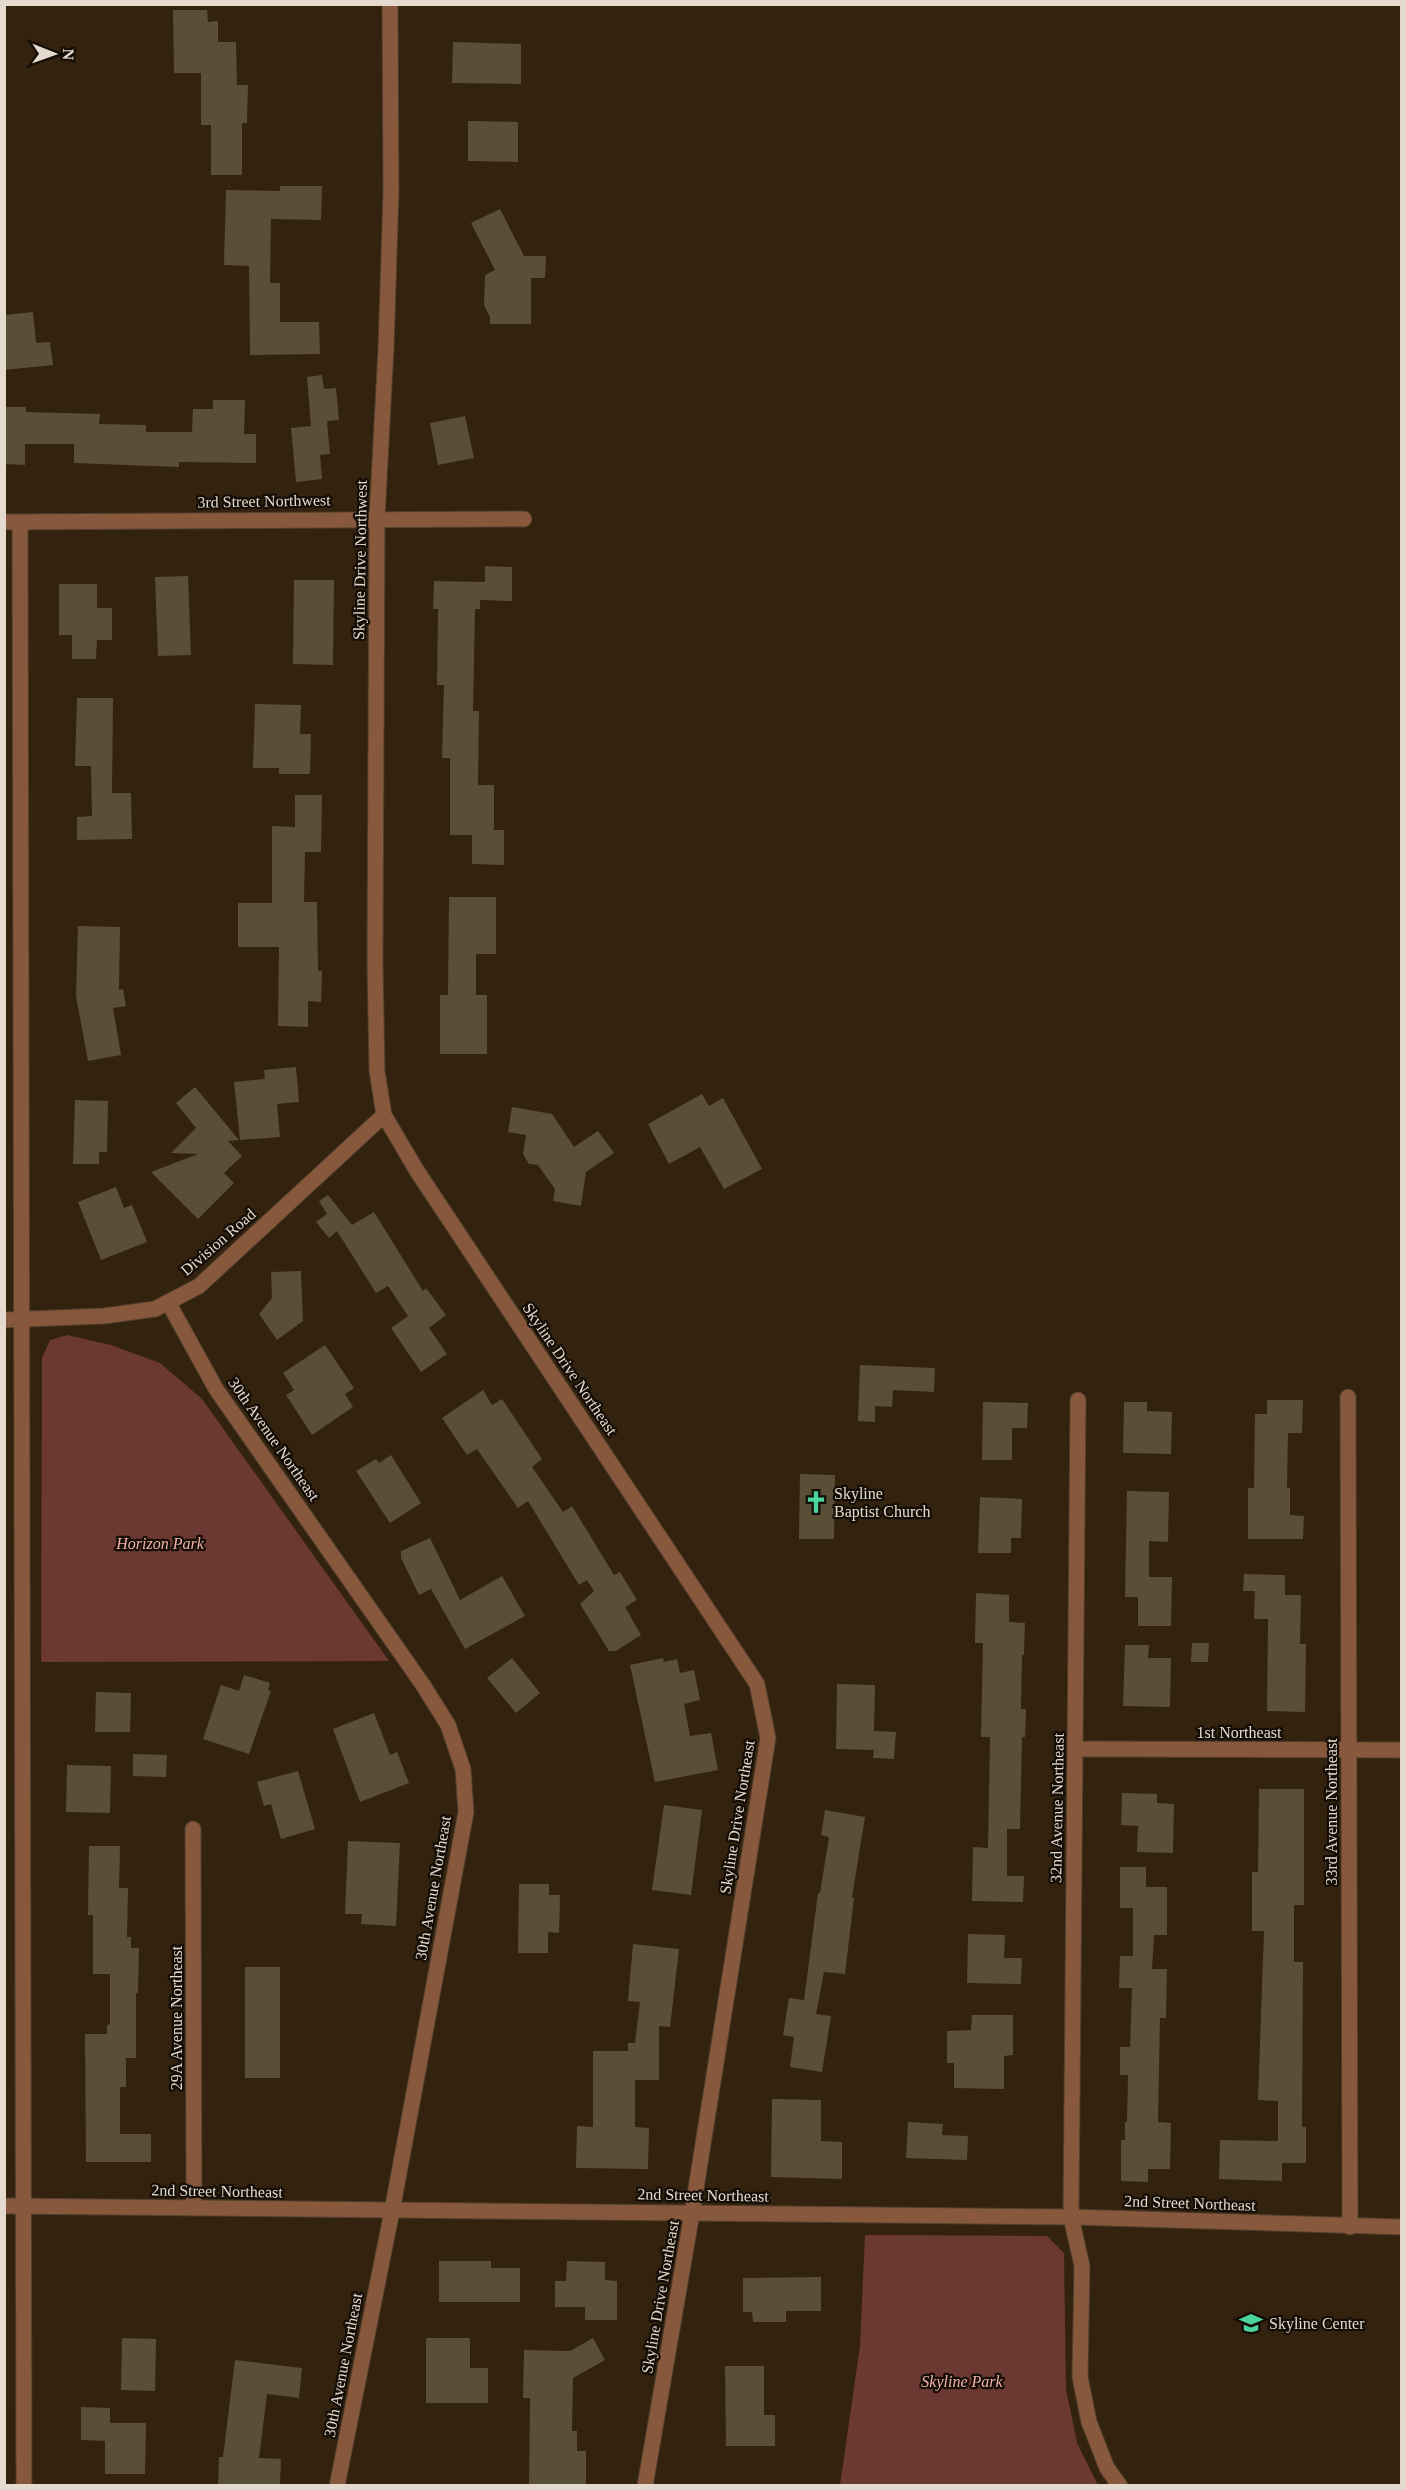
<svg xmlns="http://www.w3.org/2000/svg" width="1406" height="2490" font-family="Georgia,serif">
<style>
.green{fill:#6b3931}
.building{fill:#594f36}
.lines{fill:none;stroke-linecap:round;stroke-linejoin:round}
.minor-casing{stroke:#4f3f2d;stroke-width:17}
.tertiary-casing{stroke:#4f3f2d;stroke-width:17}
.minor{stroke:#88583d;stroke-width:15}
.tertiary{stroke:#88583d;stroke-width:15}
.labels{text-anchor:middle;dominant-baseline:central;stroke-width:4.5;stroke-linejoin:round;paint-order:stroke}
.street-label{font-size:16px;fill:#e5dace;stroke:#140d06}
.poi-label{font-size:16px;fill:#e5dace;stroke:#140d06;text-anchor:start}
.park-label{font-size:16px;font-style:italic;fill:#f5b1a5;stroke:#140d06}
</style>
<rect width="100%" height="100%" fill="#33220e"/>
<!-- green -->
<g class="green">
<polygon points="67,1335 111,1345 160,1363 202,1399 389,1661 41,1662 42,1358 50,1340"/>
<polygon points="865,2235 1047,2236 1064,2253 1066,2389 1077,2443 1098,2485 840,2485 860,2346"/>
</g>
<!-- building -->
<g class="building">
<polygon points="173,10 207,10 208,22 218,21 218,42 236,42 237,85 248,85 247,123 242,123 242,175 211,175 211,125 201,125 201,73 174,73"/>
<polygon points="453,42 521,44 521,84 452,83"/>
<polygon points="468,121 518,122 518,162 468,161"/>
<polygon points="280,186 322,186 321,220 271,219 270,283 280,283 280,322 319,322 320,354 250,355 249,266 224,265 226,190 280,191"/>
<polygon points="500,209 524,256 546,256 545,278 531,278 531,324 490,324 490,317 484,305 485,275 495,270 471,223"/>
<polygon points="33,312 36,343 50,342 53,365 4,370 4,315"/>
<polygon points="322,375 324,389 336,388 339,420 327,421 330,454 320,455 322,479 296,482 291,428 311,426 307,377"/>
<polygon points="213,400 245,400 244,434 256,434 256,463 179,462 179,467 74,463 74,444 25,444 25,465 4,464 4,407 26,407 26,412 100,414 99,424 146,425 146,432 192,432 193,409 213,409"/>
<polygon points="465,416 474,458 438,465 430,423"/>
<polygon points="485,566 512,567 512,601 480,600 480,609 475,609 473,711 479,711 478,785 494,785 494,830 504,830 504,865 472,864 472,835 450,835 450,758 442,758 444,685 437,685 438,609 433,609 434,581 485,582"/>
<polygon points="188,576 191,655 158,656 155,577"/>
<polygon points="294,580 334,580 333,665 293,664"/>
<polygon points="59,584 97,584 97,608 112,608 112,640 97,640 96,659 72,659 72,635 59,635"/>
<polygon points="77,698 113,698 112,793 131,793 132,839 77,840 77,817 92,816 91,766 75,766"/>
<polygon points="255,704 301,705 300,734 311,734 310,774 279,774 279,768 253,768"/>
<polygon points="295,795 322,795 321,852 305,852 304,902 317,902 318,971 322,971 321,1002 308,1001 308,1027 278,1026 279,947 238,947 238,903 272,903 272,826 295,827"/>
<polygon points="449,897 496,897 496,954 476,954 476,995 487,995 487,1054 440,1054 440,995 448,995"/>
<polygon points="78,926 120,927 119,990 123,989 126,1006 113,1008 121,1055 88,1061 76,996"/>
<polygon points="296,1067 299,1102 277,1104 280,1137 240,1140 234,1082 265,1079 264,1070"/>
<polygon points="195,1087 239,1140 228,1141 242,1156 224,1173 234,1183 198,1219 151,1172 198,1154 171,1153 196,1128 176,1103"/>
<polygon points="702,1094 709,1106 723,1098 762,1169 724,1189 700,1147 669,1164 648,1124"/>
<polygon points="75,1100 108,1101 107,1152 99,1152 99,1164 73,1164"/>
<polygon points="512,1107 552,1114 574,1147 598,1131 614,1153 586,1172 581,1206 553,1201 555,1189 538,1165 529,1164 523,1154 526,1135 508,1132"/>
<polygon points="116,1187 124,1208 132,1205 147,1242 101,1260 78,1202"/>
<polygon points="328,1195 352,1225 374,1212 423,1291 426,1288 446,1315 429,1328 447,1354 421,1372 391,1328 408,1316 388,1286 376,1293 337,1231 329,1238 316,1222 327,1214 319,1201"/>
<polygon points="301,1271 303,1321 277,1340 259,1314 272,1298 271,1272"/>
<polygon points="325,1345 354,1388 345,1394 353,1407 312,1435 286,1395 294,1390 283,1373"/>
<polygon points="860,1365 935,1368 934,1392 893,1390 892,1407 875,1406 875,1422 858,1421"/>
<polygon points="483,1390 492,1405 502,1399 542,1459 532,1467 563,1512 572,1506 614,1575 620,1572 637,1600 625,1607 641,1635 616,1651 609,1651 580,1604 594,1591 587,1580 579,1585 528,1501 518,1508 477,1449 467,1455 442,1418"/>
<polygon points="1267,1400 1303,1400 1302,1433 1288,1433 1287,1488 1290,1488 1290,1515 1304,1516 1303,1539 1248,1539 1248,1488 1254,1488 1255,1414 1267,1414"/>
<polygon points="983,1402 1028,1403 1027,1428 1012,1428 1012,1460 982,1460"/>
<polygon points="1124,1402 1147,1402 1147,1411 1172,1412 1171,1454 1123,1453"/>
<polygon points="391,1455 421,1503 390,1523 356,1471 376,1459 379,1463"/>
<polygon points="800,1474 835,1475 834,1539 799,1539"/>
<polygon points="1127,1491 1169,1492 1168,1542 1149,1541 1149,1577 1172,1577 1171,1626 1138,1626 1138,1597 1125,1597"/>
<polygon points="980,1497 1022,1499 1021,1538 1011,1538 1011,1553 978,1553"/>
<polygon points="430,1538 460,1600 502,1576 525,1616 465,1649 431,1589 419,1595 401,1558 401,1551"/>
<polygon points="1244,1574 1285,1575 1285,1595 1301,1595 1300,1644 1306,1644 1305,1712 1267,1711 1268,1619 1254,1619 1255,1591 1243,1591"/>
<polygon points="976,1593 1009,1595 1009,1622 1025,1623 1024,1655 1022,1655 1021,1709 1026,1709 1025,1737 1022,1737 1020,1829 1007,1829 1007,1876 1024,1876 1023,1902 972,1901 973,1847 988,1848 990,1737 981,1737 983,1643 975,1643"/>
<polygon points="1192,1643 1209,1643 1208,1662 1191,1662"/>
<polygon points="1125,1645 1149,1645 1148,1658 1171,1658 1170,1707 1123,1706"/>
<polygon points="512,1658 540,1693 516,1713 487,1678"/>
<polygon points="663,1658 664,1662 677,1659 680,1673 694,1670 700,1700 684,1704 690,1736 711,1733 718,1770 655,1782 630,1665"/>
<polygon points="244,1675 270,1683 268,1690 271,1691 249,1754 203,1739 221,1685 239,1691"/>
<polygon points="837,1684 875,1685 874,1731 896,1732 894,1759 873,1758 874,1750 836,1749"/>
<polygon points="96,1692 131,1693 130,1732 95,1732"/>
<polygon points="374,1713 390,1755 397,1752 409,1783 360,1802 333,1729"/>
<polygon points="133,1754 167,1755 166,1777 133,1776"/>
<polygon points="67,1765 111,1766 110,1813 66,1812"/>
<polygon points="298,1771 315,1829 281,1839 271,1804 264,1806 257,1782"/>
<polygon points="1259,1789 1304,1789 1304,1905 1294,1905 1294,1962 1303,1962 1302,2127 1306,2127 1306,2163 1282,2163 1282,2181 1219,2179 1220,2140 1278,2141 1278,2101 1258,2100 1264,1931 1252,1931 1252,1872 1258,1872"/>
<polygon points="1122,1793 1157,1794 1157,1803 1174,1804 1173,1853 1137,1852 1138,1826 1121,1825"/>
<polygon points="664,1805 702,1810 691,1895 652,1890"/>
<polygon points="825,1810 865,1817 852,1897 854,1898 845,1974 824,1972 816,2014 831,2016 822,2072 790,2067 794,2037 783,2035 789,1998 804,2000 818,1893 820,1893 829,1837 821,1835"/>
<polygon points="348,1841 400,1843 396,1926 361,1924 362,1914 345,1914"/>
<polygon points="89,1846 120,1846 119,1888 128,1888 127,1937 131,1937 131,1948 139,1948 138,1993 136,1993 136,2058 126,2058 126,2087 120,2087 120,2134 151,2134 151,2162 86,2162 85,2034 107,2034 107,2025 110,2024 110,1974 93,1974 93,1915 88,1915"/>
<polygon points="1120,1867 1146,1867 1146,1887 1167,1887 1167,1935 1154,1935 1152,1969 1167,1969 1166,2018 1160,2018 1158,2122 1171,2123 1170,2169 1148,2169 1148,2182 1121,2181 1121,2140 1125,2140 1125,2122 1127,2122 1128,2075 1120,2075 1120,2047 1130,2047 1132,1988 1119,1988 1120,1956 1133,1956 1133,1908 1120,1908"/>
<polygon points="519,1884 549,1884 549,1895 560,1895 559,1933 548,1932 548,1953 518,1953"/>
<polygon points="968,1934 1005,1935 1004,1958 1022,1958 1021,1984 967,1983"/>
<polygon points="633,1944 679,1949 670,2027 659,2026 659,2080 635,2080 635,2127 649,2128 648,2169 576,2168 577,2126 593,2127 593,2051 628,2051 628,2043 635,2043 640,2002 628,2001"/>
<rect x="245" y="1967" width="35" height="111"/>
<polygon points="972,2015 1013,2015 1013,2055 1004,2056 1004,2089 954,2088 954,2063 947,2063 947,2031 971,2030"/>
<polygon points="772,2099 821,2100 821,2141 842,2142 842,2179 771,2177"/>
<polygon points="908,2122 943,2124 942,2135 968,2136 967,2160 906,2158"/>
<polygon points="439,2261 491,2261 491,2268 520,2268 520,2302 439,2302"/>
<polygon points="567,2261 605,2262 605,2280 617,2281 617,2320 585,2320 585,2307 555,2307 555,2281 566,2281"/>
<polygon points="821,2277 821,2311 786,2311 786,2322 753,2322 752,2312 743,2312 743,2278"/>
<polygon points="122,2338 156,2339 155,2391 121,2390"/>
<polygon points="426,2338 470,2338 470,2368 488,2368 488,2403 426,2403"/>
<polygon points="593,2338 605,2360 573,2378 572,2431 577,2431 577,2451 586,2451 586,2486 529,2485 530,2398 523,2398 524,2350 570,2351"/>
<polygon points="235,2360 302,2368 299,2398 267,2394 259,2458 281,2459 280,2486 218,2486 219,2457 223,2457"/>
<polygon points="725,2366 764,2366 764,2415 775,2415 775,2446 726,2446"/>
<polygon points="81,2407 110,2408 110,2423 146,2423 145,2474 105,2474 105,2441 81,2440"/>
</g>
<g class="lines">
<!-- minor casing -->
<g class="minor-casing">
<g id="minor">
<polyline points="390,4 391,193 386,348 377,518 375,962 377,1071 384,1115 417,1171 757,1684 768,1738 692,2213 645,2486"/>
<polyline points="4,522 524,519"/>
<polyline points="20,522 24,2486"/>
<polyline points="168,1302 216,1389 423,1685 448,1725 463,1769 466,1812 392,2211 337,2486"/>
<polyline points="4,1320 104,1316 155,1309 199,1286 384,1115"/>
<polyline points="1348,1397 1350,2227"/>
<polyline points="1078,1400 1071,2217 1082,2266 1080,2377 1089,2422 1107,2468 1120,2486"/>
<polyline points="1076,1749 1402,1750"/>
<polyline points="193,1829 194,2208"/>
</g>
</g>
<!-- tertiary casing -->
<g class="tertiary-casing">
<polyline id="tertiary" points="4,2206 1071,2217 1402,2227"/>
</g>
<!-- minor -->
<use href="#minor" class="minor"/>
<!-- tertiary -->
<use href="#tertiary" class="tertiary"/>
</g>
<!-- icons -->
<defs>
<g id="church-bare" transform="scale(1.8)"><path d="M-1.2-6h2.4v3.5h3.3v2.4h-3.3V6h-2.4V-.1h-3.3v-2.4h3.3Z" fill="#4bd49b" stroke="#140d06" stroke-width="2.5" paint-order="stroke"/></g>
<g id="school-bare" transform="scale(1.8)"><path d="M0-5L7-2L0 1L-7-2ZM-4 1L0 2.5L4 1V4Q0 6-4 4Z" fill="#4bd49b" stroke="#140d06" stroke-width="2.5" paint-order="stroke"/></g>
</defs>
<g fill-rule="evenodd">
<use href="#church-bare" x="816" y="1502"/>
<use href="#school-bare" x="1251" y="2323"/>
</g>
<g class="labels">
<!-- street labels -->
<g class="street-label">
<text transform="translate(264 501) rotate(-1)">3rd Street Northwest</text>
<text transform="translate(360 560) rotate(-89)">Skyline Drive Northwest</text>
<text transform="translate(218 1242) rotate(-41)">Division Road</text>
<text transform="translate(570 1369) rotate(56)">Skyline Drive Northeast</text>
<text transform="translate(274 1439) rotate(55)">30th Avenue Northeast</text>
<text x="1239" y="1732">1st Northeast</text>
<text transform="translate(1057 1808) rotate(-89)">32nd Avenue Northeast</text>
<text transform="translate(1331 1812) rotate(-90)">33rd Avenue Northeast</text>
<text transform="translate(737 1817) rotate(-81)">Skyline Drive Northeast</text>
<text transform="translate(433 1888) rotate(-80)">30th Avenue Northeast</text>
<text transform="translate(176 2018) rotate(-90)">29A Avenue Northeast</text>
<text transform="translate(217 2191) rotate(1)">2nd Street Northeast</text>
<text transform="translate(703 2195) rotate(1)">2nd Street Northeast</text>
<text transform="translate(1190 2203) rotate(2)">2nd Street Northeast</text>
<text transform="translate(660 2297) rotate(-80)">Skyline Drive Northeast</text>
<text transform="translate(343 2365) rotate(-79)">30th Avenue Northeast</text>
</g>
<!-- poi labels -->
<g class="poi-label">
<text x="834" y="1493">Skyline<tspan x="834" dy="18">Baptist Church</tspan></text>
<text x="1269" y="2323">Skyline Center</text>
</g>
<!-- park labels -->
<g class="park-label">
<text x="160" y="1543">Horizon Park</text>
<text x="962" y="2381">Skyline Park</text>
</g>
</g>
<!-- border -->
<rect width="1406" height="2490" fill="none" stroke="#e5dace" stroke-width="12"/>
<!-- north arrow -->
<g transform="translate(54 54) rotate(91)" stroke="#140d06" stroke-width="4.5" paint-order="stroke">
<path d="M0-4.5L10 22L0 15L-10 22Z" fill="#e5dace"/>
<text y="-9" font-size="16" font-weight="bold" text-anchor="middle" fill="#e5dace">N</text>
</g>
</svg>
